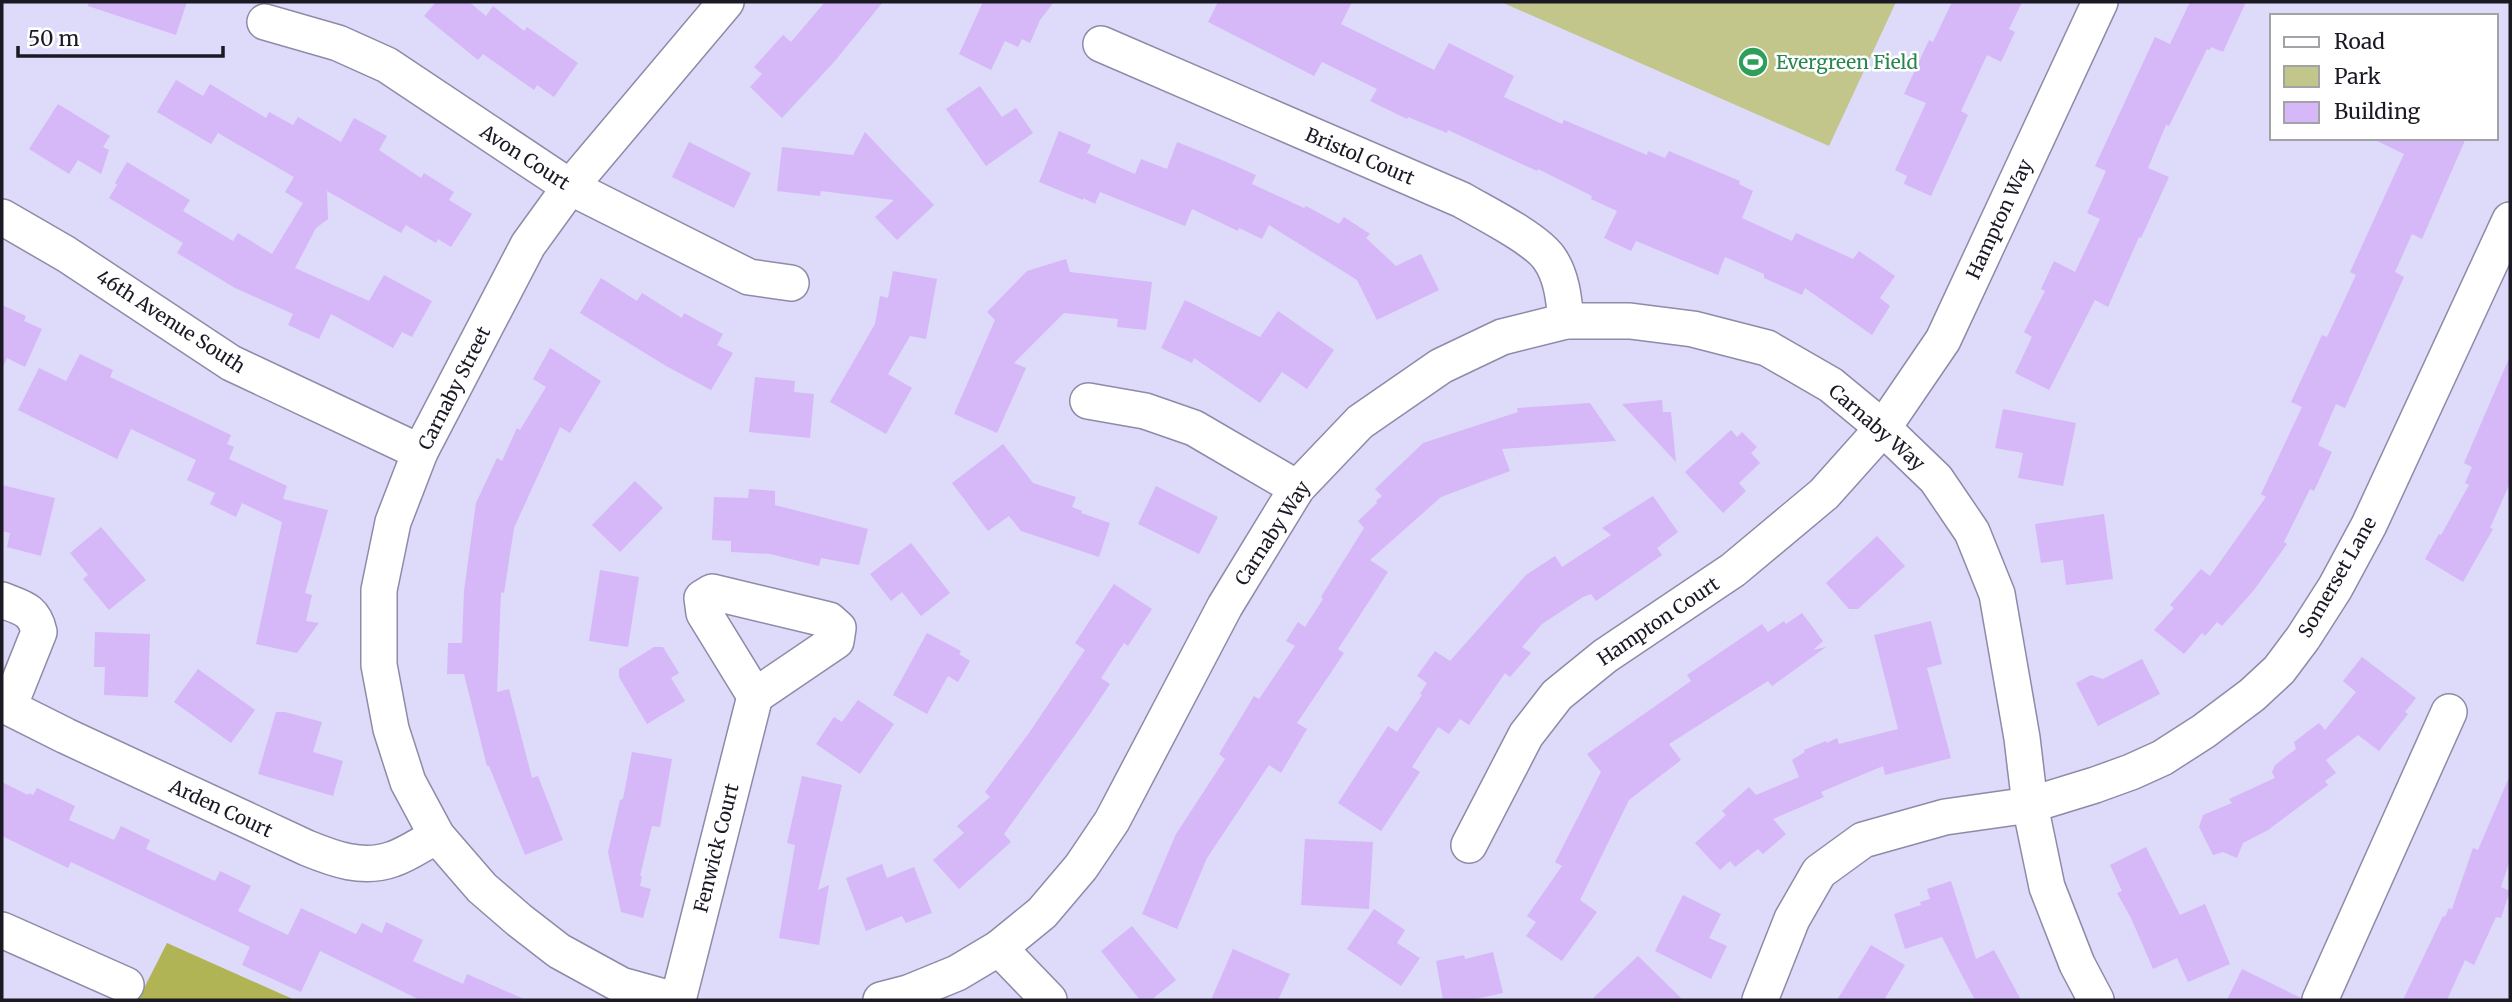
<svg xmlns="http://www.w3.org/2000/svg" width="2512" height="1002" font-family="Merriweather,serif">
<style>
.green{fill:#c2c68a}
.forest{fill:#b0b455}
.building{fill:#d6b7f8}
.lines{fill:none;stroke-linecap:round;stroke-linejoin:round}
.minor-casing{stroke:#8e8aa8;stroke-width:38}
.minor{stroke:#fff;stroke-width:35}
.labels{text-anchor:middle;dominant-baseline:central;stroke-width:5;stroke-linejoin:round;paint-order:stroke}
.leisure-label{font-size:19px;fill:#27864d;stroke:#fff;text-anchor:start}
.street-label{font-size:19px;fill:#1a1924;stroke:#fff}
</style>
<rect width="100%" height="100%" fill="#dedafa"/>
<!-- green -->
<polygon class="green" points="1501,2 1896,2 1829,146"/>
<!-- forest -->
<polygon class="forest" points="167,943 295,1000 138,1000"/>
<!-- building -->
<g class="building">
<polygon points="89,2 187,2 176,35 88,6"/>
<polygon points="436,2 469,2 486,16 493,6 524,31 527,27 578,63 554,97 537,85 534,90 483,54 478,60 424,16"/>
<polygon points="825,2 883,2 834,62 782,118 750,87 762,74 754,67 783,35 791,42"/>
<polygon points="983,2 1054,2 1040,20 1030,43 1022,39 1018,47 1005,41 991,70 959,54"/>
<polygon points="1218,2 1352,2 1341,24 1434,70 1449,43 1514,76 1504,97 1562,124 1564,120 1647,155 1648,151 1665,158 1669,151 1740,181 1739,184 1753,191 1742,218 1792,241 1796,233 1853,259 1859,251 1895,276 1880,298 1890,306 1872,335 1805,288 1802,295 1764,278 1764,274 1725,257 1718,275 1636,241 1631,251 1604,238 1617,211 1591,199 1592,196 1538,169 1537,171 1448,130 1447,133 1408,117 1407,119 1370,101 1377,89 1322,62 1314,76 1208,22"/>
<polygon points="1952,2 2022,2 2009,29 2015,32 2001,62 1987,55 1961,111 1968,115 1931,196 1904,184 1907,176 1895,170 1926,103 1904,94 1929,40 1933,42"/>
<polygon points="2190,2 2246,2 2223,52 2211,47 2210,50 2207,49 2169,126 2166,125 2148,168 2169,177 2141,238 2139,237 2108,307 2095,300 2049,390 2015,373 2032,337 2024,332 2045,291 2041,289 2054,261 2075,272 2100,219 2087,213 2106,171 2095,166 2155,37 2170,44"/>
<polygon points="176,80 203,96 210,84 266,118 269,112 293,125 298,117 341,142 354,118 387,136 379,150 421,178 424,173 454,192 449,200 472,214 451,247 438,239 436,243 406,225 401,233 327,191 328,219 316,228 295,268 369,301 384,275 432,301 412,337 402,332 393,348 331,314 319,339 288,325 293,314 235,288 177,253 183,243 109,198 117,185 115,183 127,162 190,200 183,211 233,241 238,233 272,254 303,203 285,192 294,177 218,133 211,144 157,112"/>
<polygon points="980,86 1002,117 1016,108 1033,133 986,166 946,109"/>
<polygon points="58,104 110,136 103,147 109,150 101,174 78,160 69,174 29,149"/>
<polygon points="1059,131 1091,145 1087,153 1135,174 1141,159 1167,169 1177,142 1222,160 1256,175 1252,184 1304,208 1306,206 1339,224 1344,217 1370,234 1366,238 1396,266 1421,254 1439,290 1377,320 1357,280 1269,225 1262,239 1239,228 1238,231 1192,209 1185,226 1100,192 1095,204 1083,198 1083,200 1039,182"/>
<polygon points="865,132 934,205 897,240 875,217 894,200 821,191 820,196 777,191 782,147 853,155"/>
<polygon points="2371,138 2466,138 2422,239 2412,234 2395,272 2404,277 2345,408 2336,404 2318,445 2332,452 2314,491 2310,489 2284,542 2287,544 2254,590 2222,626 2217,622 2205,636 2202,633 2184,654 2154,630 2174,608 2170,605 2201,569 2210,576 2266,497 2261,494 2302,407 2291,402 2322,335 2327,337 2356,275 2350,272 2404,154"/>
<polygon points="689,142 751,173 734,208 672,177"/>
<polygon points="1066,259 1070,272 1152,282 1146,330 1117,327 1118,319 1064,313 1014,363 1026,368 997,433 954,414 995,320 987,312 1027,271"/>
<polygon points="893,271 937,279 926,339 910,336 888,374 912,388 886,434 830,402 875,324 880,296 888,298"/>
<polygon points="601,278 637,301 642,293 682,318 684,313 723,334 717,345 733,353 711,390 666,366 580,313"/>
<polygon points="1185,300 1260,337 1278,311 1334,350 1307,389 1282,372 1260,403 1194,358 1192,363 1161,348"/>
<polygon points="2,305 26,316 24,321 42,329 25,367 7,358 2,369"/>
<polygon points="550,348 601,381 570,433 560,427 514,528 504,593 501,592 497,692 509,689 532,778 538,776 563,840 525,855 489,766 487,766 464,674 447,674 448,643 462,643 464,591 476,503 497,458 502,461 517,428 520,430 546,387 533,379"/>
<polygon points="80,354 113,370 110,377 231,435 227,444 234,447 229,459 287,486 283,499 328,510 305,593 312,595 306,621 319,623 297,653 256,644 282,522 242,503 236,517 210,504 215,493 187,480 196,460 131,429 117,459 18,410 39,368 66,381"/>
<polygon points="2510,356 2510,483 2490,528 2493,529 2463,582 2425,559 2439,534 2441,535 2469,485 2465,483 2472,467 2464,463"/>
<polygon points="755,377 795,381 794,392 814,394 810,438 749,432"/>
<polygon points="1662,400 1663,412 1671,412 1676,462 1622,404"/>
<polygon points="1590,403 1616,441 1502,449 1510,471 1441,497 1370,560 1388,572 1338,649 1344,653 1297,723 1307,729 1281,773 1269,765 1207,858 1177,929 1142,914 1176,834 1225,759 1219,754 1254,696 1259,699 1295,646 1286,641 1298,622 1305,627 1323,599 1321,597 1364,528 1358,521 1377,503 1376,501 1382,496 1375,489 1423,443 1518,412 1517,408"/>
<polygon points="2003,409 2076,423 2063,486 2018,478 2023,453 1995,448"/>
<polygon points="1731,430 1737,437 1742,432 1757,447 1751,453 1760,463 1739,483 1746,491 1723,513 1685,472"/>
<polygon points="1003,444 1033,483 1076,497 1072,507 1082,511 1081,513 1110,523 1099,557 1021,531 1009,516 988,531 952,483"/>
<polygon points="635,481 663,508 620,552 592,525"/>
<polygon points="2,485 55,498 41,556 7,547 10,533 2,531"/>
<polygon points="1156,486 1218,517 1199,554 1138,524"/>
<polygon points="749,489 775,491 775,505 868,529 859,565 821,558 819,566 770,554 731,552 731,541 712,540 714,497 748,498"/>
<polygon points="1653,496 1678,532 1657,548 1662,555 1596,601 1591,594 1583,597 1542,624 1522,647 1531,653 1510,677 1505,673 1469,725 1460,719 1449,734 1438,727 1412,767 1420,772 1381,831 1338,803 1388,726 1397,732 1422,695 1420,694 1427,683 1417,676 1435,651 1450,661 1526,575 1555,556 1562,567 1611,535 1602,528"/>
<polygon points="2104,514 2113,579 2066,585 2063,560 2041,563 2035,524"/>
<polygon points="101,527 146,580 109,610 83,579 88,575 70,553"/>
<polygon points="1877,536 1905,566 1858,609 1849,609 1826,583"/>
<polygon points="911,543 950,593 921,616 902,592 891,601 870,574"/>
<polygon points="600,570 639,577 628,647 589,641"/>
<polygon points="1114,584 1152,609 1128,646 1124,643 1101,678 1110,684 1090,714 1004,834 1011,842 959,889 933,860 964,833 957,826 990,797 985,792 1029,733 1085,650 1075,643"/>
<polygon points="1802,613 1823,641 1813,650 1826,647 1772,686 1768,681 1669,744 1681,760 1629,800 1580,900 1597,912 1562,961 1526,936 1536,922 1527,916 1562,866 1555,862 1601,772 1587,754 1691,681 1687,675 1762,624 1768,632 1784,621 1786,624"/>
<polygon points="1931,621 1942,664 1927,668 1951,758 1885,775 1883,766 1821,792 1824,797 1773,819 1786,834 1763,854 1758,849 1735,867 1730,861 1720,870 1695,843 1726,815 1722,811 1749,787 1756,795 1799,777 1792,760 1805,752 1804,750 1826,741 1827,743 1837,738 1839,744 1898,729 1874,635"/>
<polygon points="95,632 150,634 148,697 104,695 105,667 94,667"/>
<polygon points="927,633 961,651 959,654 970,661 958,682 948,676 927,714 893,695"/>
<polygon points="654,647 663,647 679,673 671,678 685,701 647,724 619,677 619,669"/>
<polygon points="2362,657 2416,698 2405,712 2408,714 2379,751 2358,735 2326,760 2336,773 2325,781 2328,785 2268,830 2243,843 2237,858 2223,852 2213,855 2199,827 2203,815 2232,803 2229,799 2275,778 2272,772 2275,765 2296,749 2294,742 2319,723 2325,730 2356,692 2343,681"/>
<polygon points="2142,659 2160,694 2098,726 2076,683 2091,675 2103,679"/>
<polygon points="198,669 255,710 231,743 174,702"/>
<polygon points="858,700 894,724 860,774 816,744 834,717 842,722"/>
<polygon points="276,712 285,712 322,722 313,752 343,761 333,796 258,774"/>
<polygon points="632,752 672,759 660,827 652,826 640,876 642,876 640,886 651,889 643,918 621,912 608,852 620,800 623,799"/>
<polygon points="2510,775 2510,860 2501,887 2510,891 2501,918 2496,917 2474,965 2465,960 2447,1000 2403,1000 2443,916 2445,917 2449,908 2452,909 2473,848 2478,850"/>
<polygon points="802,776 842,785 818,890 829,885 819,945 779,938 795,845 787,843"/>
<polygon points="2,782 28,795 29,793 33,795 37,788 75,806 69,820 114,840 121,826 150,840 146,849 215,881 220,871 251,886 238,911 288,935 301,908 356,934 362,923 382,933 386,922 423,940 413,961 463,984 467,974 526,1000 420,1000 320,951 301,992 242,965 250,947 71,862 68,868 2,836"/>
<polygon points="1305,839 1373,842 1369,909 1301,905"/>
<polygon points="2146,847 2180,915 2205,904 2230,964 2188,982 2177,958 2153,969 2131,918 2117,893 2122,891 2110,865"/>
<polygon points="882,864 887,878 914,867 932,913 906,923 902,916 866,931 846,878"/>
<polygon points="1951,881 1976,959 1994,950 2021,1000 1975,1000 1942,937 1905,949 1894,914 1921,905 1920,902 1930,899 1927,889"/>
<polygon points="1683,895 1721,914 1709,938 1727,946 1711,979 1655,951"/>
<polygon points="1374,909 1405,930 1397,943 1420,958 1401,986 1347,949"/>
<polygon points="1132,926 1176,980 1151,1000 1140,1000 1101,951"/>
<polygon points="1871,945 1905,965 1884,1000 1837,1000"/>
<polygon points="1233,949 1290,974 1278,1000 1211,1000"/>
<polygon points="1493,952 1503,993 1471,1000 1443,1000 1436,961 1464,955 1465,959"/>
<polygon points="1638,956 1683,1000 1591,1000"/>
<polygon points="2242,969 2301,998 2300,1000 2227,1000"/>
</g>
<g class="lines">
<!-- minor casing -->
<g class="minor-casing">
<g id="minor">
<polyline points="265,22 338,43 387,65 570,187 749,277 791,283"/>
<path d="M 1101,44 L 1462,200 C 1484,213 1535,238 1549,258 C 1562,276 1564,300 1566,321"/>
<polyline points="2,217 66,254 231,363 420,452"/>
<polyline points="1088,401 1145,411 1194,428 1297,488"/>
<polygon points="712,592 829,620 838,628 836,641 755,696 704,613 702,598"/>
<path d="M 2,600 C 22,608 34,609 39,632 L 9,707"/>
<path d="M 2,704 L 66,736 L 307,848 C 334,859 363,870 393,859 C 408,854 423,843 437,836"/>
<polyline points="1469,845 1526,735 1557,695 1605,656 1733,570 1824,494 1883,428 1943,340 2100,2"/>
<polyline points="2,930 126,985"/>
<polyline points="999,948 1049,1000"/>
<polyline points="675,1000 621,985 559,951 519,920 482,888 437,836 408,782 391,729 379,665 379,590 393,522 420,452 528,245 570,187 726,2"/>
<polyline points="678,1000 755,696"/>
<polyline points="881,1000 908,993 957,973 999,948 1042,913 1081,867 1112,821 1225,606 1297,488 1360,422 1441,366 1502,337 1566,321 1630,321 1693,329 1767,348 1831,385 1883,428 1936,479 1972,532 1997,594 2022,738 2030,805 2047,887 2077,964 2096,1000"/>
<polyline points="1760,1000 1792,919 1819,872 1863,840 1945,817 2030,805 2095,785 2131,772 2162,758 2204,731 2252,695 2279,670 2303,638 2335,588 2369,525 2510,220"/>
<polyline points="2320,1000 2449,712"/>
</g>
</g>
<!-- minor -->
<use href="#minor" class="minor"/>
</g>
<!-- icons -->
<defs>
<g id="stadium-disc" transform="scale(1.575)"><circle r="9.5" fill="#2e9e5b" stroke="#fff"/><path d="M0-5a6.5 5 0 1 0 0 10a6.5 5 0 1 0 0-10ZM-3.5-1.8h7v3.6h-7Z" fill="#fff"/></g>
</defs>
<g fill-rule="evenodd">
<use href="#stadium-disc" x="1753" y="62"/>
</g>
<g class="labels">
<!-- leisure labels -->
<g class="leisure-label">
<text x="1776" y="62">Evergreen Field</text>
</g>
<!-- street labels -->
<g class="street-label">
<text transform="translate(1360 156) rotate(23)">Bristol Court</text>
<text transform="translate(525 157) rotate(33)">Avon Court</text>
<text transform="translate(1999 219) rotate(-65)">Hampton Way</text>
<text transform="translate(171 321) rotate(33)">46th Avenue South</text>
<text transform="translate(454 388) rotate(-63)">Carnaby Street</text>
<text transform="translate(1877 427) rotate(41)">Carnaby Way</text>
<text transform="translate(1272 533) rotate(-57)">Carnaby Way</text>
<text transform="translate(2337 577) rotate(-60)">Somerset Lane</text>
<text transform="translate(1658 621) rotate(-34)">Hampton Court</text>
<text transform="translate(221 808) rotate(25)">Arden Court</text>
<text transform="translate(716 848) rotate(-76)">Fenwick Court</text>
</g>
</g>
<!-- border -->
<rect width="2512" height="1002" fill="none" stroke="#1a1924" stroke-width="7"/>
<!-- legend -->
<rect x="2270" y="14" width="228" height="126" fill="#ffffff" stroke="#a3a3a7" stroke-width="2"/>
<rect x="2284" y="37" width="35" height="10" fill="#ffffff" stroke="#a3a3a7" stroke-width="2"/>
<text x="2334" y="49" font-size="21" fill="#1a1924">Road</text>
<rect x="2284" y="66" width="35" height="21" fill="#c2c68a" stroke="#a3a3a7" stroke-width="2"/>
<text x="2334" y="84" font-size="21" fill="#1a1924">Park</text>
<rect x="2284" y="102" width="35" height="21" fill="#d6b7f8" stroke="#a3a3a7" stroke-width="2"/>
<text x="2334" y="119" font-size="21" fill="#1a1924">Building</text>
<!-- scale -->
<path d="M18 46v10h205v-10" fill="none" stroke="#1a1924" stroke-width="3.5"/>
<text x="28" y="46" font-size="21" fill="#1a1924" stroke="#ffffff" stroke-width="5" paint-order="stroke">50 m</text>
</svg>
